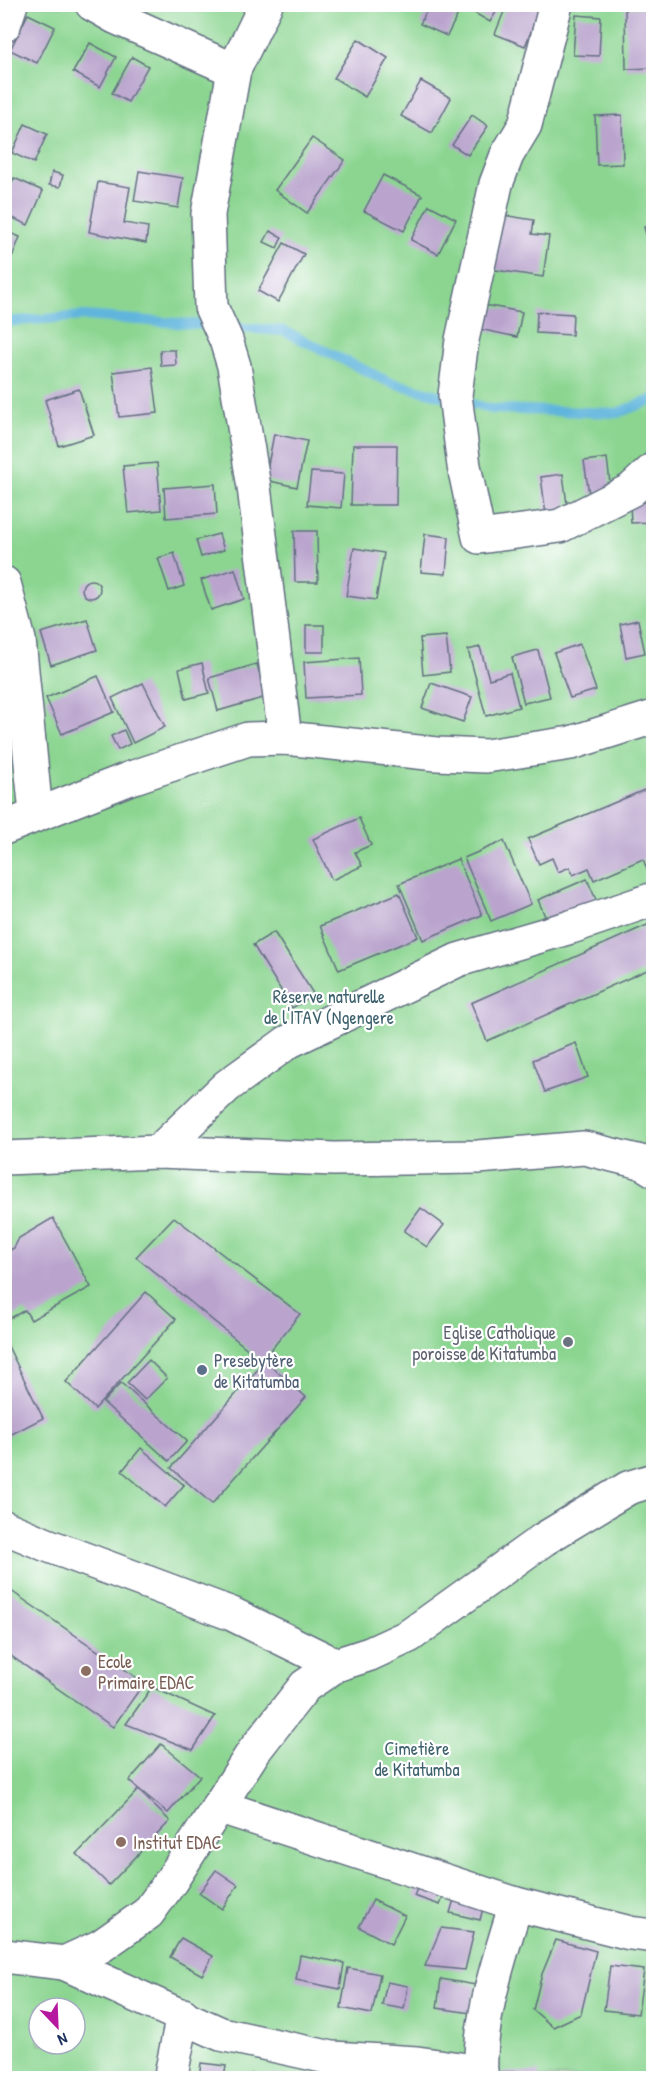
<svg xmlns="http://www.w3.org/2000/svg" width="658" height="2083" font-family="'Patrick Hand',sans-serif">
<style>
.green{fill:#8bd591;stroke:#538278;stroke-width:1.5;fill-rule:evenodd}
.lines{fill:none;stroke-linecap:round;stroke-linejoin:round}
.stream{stroke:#61b5dd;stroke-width:10}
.building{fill:#baa4cd}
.minor-casing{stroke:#626e80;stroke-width:36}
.minor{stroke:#fff;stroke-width:33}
.worship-dot{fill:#6b7280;stroke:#fff;stroke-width:2}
.service-dot{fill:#5c6f8a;stroke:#fff;stroke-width:2}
.education-dot{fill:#8d6e63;stroke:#fff;stroke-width:2}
.labels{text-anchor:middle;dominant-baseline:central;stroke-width:4.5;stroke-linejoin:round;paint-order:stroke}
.park-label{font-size:18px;fill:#3d616d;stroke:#fff}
.worship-label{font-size:18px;fill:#5b616d;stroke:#fff;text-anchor:end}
.service-label{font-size:18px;fill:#4e5e75;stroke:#fff;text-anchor:start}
.education-label{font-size:18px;fill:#785e54;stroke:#fff;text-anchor:start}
</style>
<rect width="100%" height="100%" fill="#fff"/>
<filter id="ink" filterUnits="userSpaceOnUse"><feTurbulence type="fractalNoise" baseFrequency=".0167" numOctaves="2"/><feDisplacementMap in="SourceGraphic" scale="12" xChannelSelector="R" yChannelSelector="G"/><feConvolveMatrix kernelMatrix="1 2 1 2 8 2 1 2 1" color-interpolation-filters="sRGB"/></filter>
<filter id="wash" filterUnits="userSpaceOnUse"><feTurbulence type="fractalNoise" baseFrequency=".008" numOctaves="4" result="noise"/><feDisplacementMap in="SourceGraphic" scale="24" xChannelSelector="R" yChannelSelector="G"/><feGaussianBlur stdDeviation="1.35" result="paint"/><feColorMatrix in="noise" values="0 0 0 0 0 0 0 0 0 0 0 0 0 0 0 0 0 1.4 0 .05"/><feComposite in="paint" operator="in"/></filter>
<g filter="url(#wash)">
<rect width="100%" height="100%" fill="#e7e2bf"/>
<!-- green -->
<path class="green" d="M 5,5 L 653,5 L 653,2078 L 5,2078 ZM 39,2008 L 75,2008 L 75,2044 L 39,2044 Z"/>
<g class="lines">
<!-- stream -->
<polyline class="stream" points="4,322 84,316 284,331 389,382 491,409 617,413 654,399"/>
</g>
<g id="blocks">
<!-- building -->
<g class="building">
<polygon points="430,4 463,4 447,36 420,24"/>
<polygon points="475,4 501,4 490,22 471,11"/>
<polygon points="507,4 531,4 541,8 525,46 495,34"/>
<polygon points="654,7 654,68 626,69 625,8"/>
<polygon points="28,14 55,27 37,63 10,50"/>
<polygon points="576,15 601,17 599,56 573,55"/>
<polygon points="358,39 388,58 365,97 334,78"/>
<polygon points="90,43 116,57 100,87 73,72"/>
<polygon points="132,57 148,66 128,102 112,93"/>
<polygon points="421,81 451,98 432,133 401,116"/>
<polygon points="472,115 488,126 468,155 452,145"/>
<polygon points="622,115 623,164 597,165 595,116"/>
<polygon points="25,124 47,134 34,163 12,153"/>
<polygon points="312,138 345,160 307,213 275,190"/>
<polygon points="139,171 183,178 178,208 134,201"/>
<polygon points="52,172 63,175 60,187 49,185"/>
<polygon points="383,175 422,195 404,231 364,211"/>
<polygon points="14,178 43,191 28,225 4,214 4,199"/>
<polygon points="98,182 130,187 124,223 148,227 146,243 89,232"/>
<polygon points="429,205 456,219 438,254 411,240"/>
<polygon points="497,214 534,220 532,234 549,236 543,277 489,269"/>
<polygon points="654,224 654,252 651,253 644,227"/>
<polygon points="5,231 20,237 13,255 5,252"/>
<polygon points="270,231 282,237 277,248 264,242"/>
<polygon points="284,243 304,254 278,302 258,291"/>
<polygon points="484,305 522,312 517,337 479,329"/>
<polygon points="537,312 573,314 572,335 536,333"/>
<polygon points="160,350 175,350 176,365 161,366"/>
<polygon points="152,367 158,413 119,417 113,372"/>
<polygon points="79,389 94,435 59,446 45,400"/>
<polygon points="274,434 307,441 297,487 265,480"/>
<polygon points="353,445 397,445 396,505 351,505"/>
<polygon points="607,458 611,491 589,494 584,461"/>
<polygon points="157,463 161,510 128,513 123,466"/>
<polygon points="311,472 344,474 341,508 307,505"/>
<polygon points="563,474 568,512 546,515 541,477"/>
<polygon points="215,484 217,514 166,518 164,488"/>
<polygon points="654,502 654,522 631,523 630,503"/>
<polygon points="294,531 317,531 318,582 295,582"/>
<polygon points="219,534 224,550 201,557 196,540"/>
<polygon points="425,534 449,537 446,574 421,572"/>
<polygon points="354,548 384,553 376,600 346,596"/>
<polygon points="174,553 184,586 169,591 158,558"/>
<polygon points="235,569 244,599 211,610 201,580"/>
<circle cx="91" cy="589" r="9"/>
<polygon points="87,619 97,650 51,665 41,633"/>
<polygon points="638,620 645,653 626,657 620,624"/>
<rect x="306" y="625" width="18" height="27"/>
<polygon points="446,636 450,672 423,675 420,638"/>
<polygon points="580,644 596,690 570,698 554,653"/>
<polygon points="480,647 489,679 510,673 519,707 486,716 468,650"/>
<polygon points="538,650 550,697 524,703 512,657"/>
<polygon points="359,658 361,695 306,698 304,662"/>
<polygon points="202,663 209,693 186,699 179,669"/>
<polygon points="257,664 266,697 218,711 209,678"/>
<polygon points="98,676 114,712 62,734 46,698"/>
<polygon points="143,683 165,727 133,743 112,698"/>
<polygon points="431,683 472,697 463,722 422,708"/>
<polygon points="124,730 130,744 118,750 111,736"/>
<polygon points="654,786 654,870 648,872 643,859 594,880 589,868 573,875 570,867 558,872 552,858 539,864 528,839"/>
<polygon points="359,818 371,845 355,852 362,866 332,880 313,839"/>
<polygon points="504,841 531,904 491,921 464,858"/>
<polygon points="458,859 482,915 423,940 399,884"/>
<polygon points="587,879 597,902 548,923 538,900"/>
<polygon points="399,893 418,937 339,970 320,926"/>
<polygon points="654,922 654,967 487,1041 471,1003"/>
<polygon points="274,932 314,995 292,1008 253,945"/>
<polygon points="576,1043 588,1077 545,1092 533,1060"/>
<polygon points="421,1208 444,1225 427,1247 404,1231"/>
<polygon points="174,1217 300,1314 262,1361 136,1257"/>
<polygon points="53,1218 91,1287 31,1320 25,1310 5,1321 4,1253 14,1248 19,1238"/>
<polygon points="146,1292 176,1319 95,1409 66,1382"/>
<polygon points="4,1338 43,1418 4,1438"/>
<polygon points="149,1360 167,1378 145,1400 127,1383"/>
<polygon points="265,1361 306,1397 212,1504 171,1468"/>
<polygon points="121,1383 187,1441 169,1461 103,1402"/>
<polygon points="141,1448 184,1485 165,1507 122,1471"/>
<polygon points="4,1586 144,1683 113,1727 4,1651"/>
<polygon points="152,1687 215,1716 193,1750 126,1724"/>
<polygon points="161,1744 200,1776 168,1813 129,1781"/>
<polygon points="138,1790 170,1821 109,1885 77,1854"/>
<polygon points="216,1870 238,1885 222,1909 199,1893"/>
<polygon points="420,1881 446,1890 440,1905 414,1896"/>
<polygon points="455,1896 484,1904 480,1920 450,1913"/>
<polygon points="373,1900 405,1916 391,1944 359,1927"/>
<polygon points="441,1928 474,1932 465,1970 425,1966"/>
<polygon points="181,1938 213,1956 202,1975 170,1957"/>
<polygon points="556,1940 596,1951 581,2014 553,2027 533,2010 542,1974"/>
<polygon points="300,1955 344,1963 340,1989 296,1980"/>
<polygon points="610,1966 644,1970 638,2014 604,2010"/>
<polygon points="348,1968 380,1974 372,2014 341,2008"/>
<polygon points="441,1979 476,1985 471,2013 437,2008"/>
<polygon points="387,1982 408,1986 404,2009 382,2005"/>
<polygon points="649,2007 654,2007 654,2030 650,2031"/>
<polygon points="201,2063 226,2066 224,2078 199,2078"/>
<rect x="501" y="2072" width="38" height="6"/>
<polygon points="251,2074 280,2075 280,2078 251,2078"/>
</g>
</g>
</g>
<g filter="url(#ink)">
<use href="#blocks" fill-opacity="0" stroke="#626e80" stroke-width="1.5"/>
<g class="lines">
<!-- minor casing -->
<g class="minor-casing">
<g id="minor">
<polyline points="92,4 115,17 234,70"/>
<polyline points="266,4 234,70 208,214 211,307 226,340 234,366 254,487 285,738"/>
<polyline points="556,4 525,125 507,155 496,184 462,340 455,395 464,466 479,537 560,526 631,490 654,469"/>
<polyline points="4,25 11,4"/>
<polyline points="4,583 19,640 36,814"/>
<polyline points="4,828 128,779 248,739 285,738 437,754 486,756 571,743 654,717"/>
<polyline points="158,1152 227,1086 288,1042 458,960 571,927 654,899"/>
<polyline points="4,1158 158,1152 334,1159 478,1157 584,1148 641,1162 654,1170"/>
<polyline points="4,1527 47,1545 232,1614 336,1665"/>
<polyline points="218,1806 516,1904 630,1933 654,1936"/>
<polyline points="4,1956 64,1963 101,1946 148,1913 171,1881 254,1751 305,1686 336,1665 370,1654 409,1636 544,1539 628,1488 654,1480"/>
<polyline points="64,1963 221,2034 332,2058 417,2063 481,2072"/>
<polyline points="171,2078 172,2070 183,2015"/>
<path d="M 481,2078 C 478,2019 499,1960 516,1904"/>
</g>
</g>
<!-- minor -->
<use href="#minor" class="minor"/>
</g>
</g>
<!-- markers -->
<circle class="worship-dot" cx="568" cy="1342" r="6"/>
<circle class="service-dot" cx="202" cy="1370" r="6"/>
<g class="education-dot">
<circle cx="86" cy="1671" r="6"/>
<circle cx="121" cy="1842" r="6"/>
</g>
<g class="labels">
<!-- park labels -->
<g class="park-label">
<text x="329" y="996">Réserve naturelle<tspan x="329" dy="21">de l'ITAV (Ngengere</tspan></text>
<text x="417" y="1748">Cimetière<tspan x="417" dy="21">de Kitatumba</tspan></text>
</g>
<!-- worship labels -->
<g class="worship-label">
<text x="556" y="1332">Eglise Catholique<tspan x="556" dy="21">poroisse de Kitatumba</tspan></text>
</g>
<!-- service labels -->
<g class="service-label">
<text x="214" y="1360">Presebytère<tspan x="214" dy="21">de Kitatumba</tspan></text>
</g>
<!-- education labels -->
<g class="education-label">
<text x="98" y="1661">Ecole<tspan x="98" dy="21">Primaire EDAC</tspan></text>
<text x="133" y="1842">Institut EDAC</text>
</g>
</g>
<!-- margin -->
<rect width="658" height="2083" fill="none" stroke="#fff" stroke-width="24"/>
<!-- north arrow -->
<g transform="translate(57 2026) rotate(157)"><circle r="28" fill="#ffffff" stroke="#a4acbf" stroke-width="1.5"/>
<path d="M0-4.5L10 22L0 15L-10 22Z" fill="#b5179e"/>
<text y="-9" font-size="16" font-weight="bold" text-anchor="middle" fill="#1b2f5e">N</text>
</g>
</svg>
